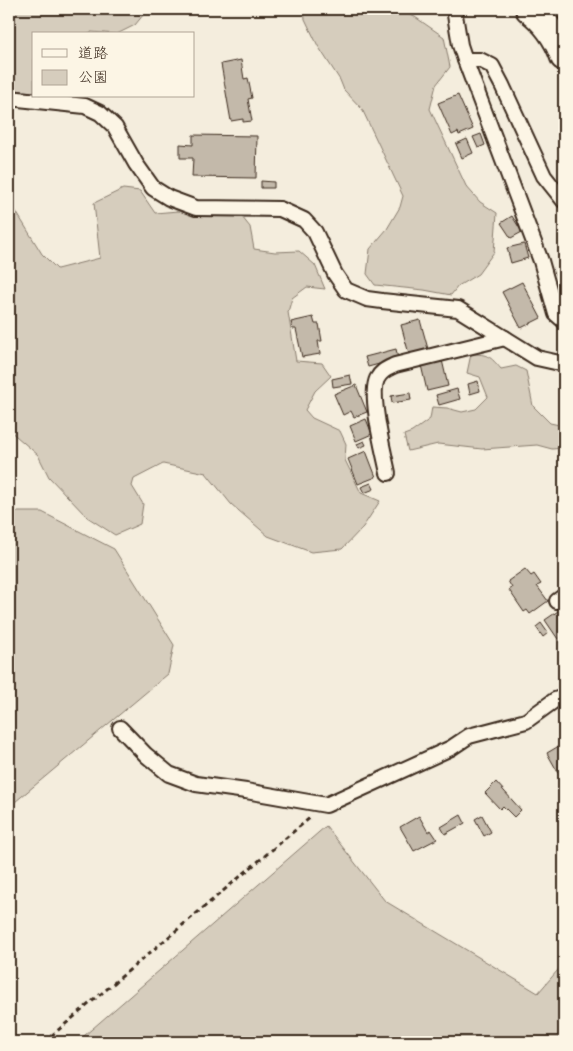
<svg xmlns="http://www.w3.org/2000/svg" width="573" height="1051" font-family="'Playpen Sans','Klee One',sans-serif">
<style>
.green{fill:#d6cdbd;stroke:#887c6e}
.building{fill:#c3b9aa;stroke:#3b2a1e}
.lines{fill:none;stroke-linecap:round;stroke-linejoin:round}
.street-casing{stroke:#3b2a1e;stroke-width:18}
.highway-casing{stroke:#3b2a1e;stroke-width:30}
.path{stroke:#3b2a1e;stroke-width:3;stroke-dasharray:5 4;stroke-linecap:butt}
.street{stroke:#fcf5e5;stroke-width:14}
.highway{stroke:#fcf5e5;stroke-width:26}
</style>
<rect width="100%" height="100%" fill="#f4eddd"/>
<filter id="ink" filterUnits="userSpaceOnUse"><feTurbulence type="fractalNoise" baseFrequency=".02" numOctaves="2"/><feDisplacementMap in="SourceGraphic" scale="10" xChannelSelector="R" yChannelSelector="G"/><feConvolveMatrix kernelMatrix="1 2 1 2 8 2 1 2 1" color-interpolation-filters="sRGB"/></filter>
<g filter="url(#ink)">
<!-- green -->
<g class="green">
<polygon points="9,9 148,9 135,25 117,34 91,32 91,34 34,34 34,92 9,90"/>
<polygon points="304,9 396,9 415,17 444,37 450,67 436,85 430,109 466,186 480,202 497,213 494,252 478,274 458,286 451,295 424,290 375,285 367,274 370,249 387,229 400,207 403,196 362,109 344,90 340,80 318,46 305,19"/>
<polygon points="123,189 140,191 155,213 178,211 242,217 250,227 254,249 275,252 299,251 315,265 325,289 307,287 292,298 288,312 296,361 322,363 331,376 315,391 305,410 312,418 340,431 346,444 345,460 361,493 380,501 363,527 342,549 311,552 268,536 231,504 206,473 163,464 134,479 132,486 143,504 140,524 115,535 87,517 49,477 38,455 9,430 9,200 42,254 57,269 100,258 94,203"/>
<path d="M 471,354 C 488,354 490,356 501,369 L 516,366 L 526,371 L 533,406 L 550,423 L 564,426 L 564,448 L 552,449 L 537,445 L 482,449 L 438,444 L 408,451 L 404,435 L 412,432 L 430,419 L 432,407 L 447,408 L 462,412 L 476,409 L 488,397 L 480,377 L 467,373 Z"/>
<polygon points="9,512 42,512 114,549 174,645 168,674 9,807"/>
<polygon points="326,826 385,901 538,993 564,963 564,1042 77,1042"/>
</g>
<!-- building -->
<g class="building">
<polygon points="241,60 244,79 248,78 252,98 248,99 252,121 243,122 243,119 231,121 221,64"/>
<polygon points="458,95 473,129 459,135 458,132 452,135 438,103"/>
<polygon points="481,134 485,145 478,148 473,137"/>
<polygon points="193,135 257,136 256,178 192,177 193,158 180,158 180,144 193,145"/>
<polygon points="467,139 473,153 462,158 456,144"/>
<polygon points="261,181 274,182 274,188 261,188"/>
<polygon points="512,216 522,232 511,238 501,223"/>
<polygon points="524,244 528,258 511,263 507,248"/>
<polygon points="522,282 541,318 521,328 502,292"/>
<polygon points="313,317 315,324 319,324 322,341 318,341 320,354 302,357 296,329 293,329 291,322"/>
<polygon points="420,320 428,349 409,354 401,325"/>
<polygon points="396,349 398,359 368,367 365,357"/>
<polygon points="442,360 448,386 427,391 421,365"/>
<polygon points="350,375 352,384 333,387 332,379"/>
<polygon points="478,381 480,391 470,394 468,384"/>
<polygon points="356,385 367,412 354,417 351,411 343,415 334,394"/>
<polygon points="457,389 460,399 439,405 436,395"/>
<polygon points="410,393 411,400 392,403 391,396"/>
<polygon points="366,419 372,434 356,441 350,426"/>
<polygon points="364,441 366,445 359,448 357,444"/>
<polygon points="366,451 376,477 358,484 348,459"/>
<polygon points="371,483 374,489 364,493 361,487"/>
<polygon points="525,569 531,576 534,574 541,584 537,586 548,601 530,614 527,610 524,612 509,590 512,588 508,581"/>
<polygon points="564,607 564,643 562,645 545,620"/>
<polygon points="541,623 548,633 543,637 536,627"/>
<polygon points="564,715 564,728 559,725"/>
<polygon points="564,743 564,783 547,753"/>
<polygon points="496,782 521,810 514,817 503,806 500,809 485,793"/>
<polygon points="461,815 465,823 445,834 441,827"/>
<polygon points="482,815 491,832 484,836 475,819"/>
<polygon points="419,816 428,832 431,830 437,839 414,851 400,827"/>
</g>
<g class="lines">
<!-- street casing -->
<g class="street-casing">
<g id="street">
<polyline points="455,15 460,45 465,60 541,261 556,314 564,321"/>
<polyline points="465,60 480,60 492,66 502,85 544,176 564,201"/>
<polyline points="9,98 85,106 100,113 115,127 136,164 153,188 169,198 196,208 280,209 304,220 315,232 335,274 346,290 367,299 382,301 458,309 537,358 564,364"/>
<path d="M 388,473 C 384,453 369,396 377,379 C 381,371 387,369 395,365 L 505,338"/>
<polyline points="557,601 564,596"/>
<polyline points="120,728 146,755 169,774 196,784 246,791 326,805 451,748 469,736 526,721 555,700 564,697"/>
</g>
</g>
<!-- highway casing -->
<g class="highway-casing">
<path id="highway" d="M 529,9 C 545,21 557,37 564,57"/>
</g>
<!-- path -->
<polyline class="path" points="44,1042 312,816"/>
<!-- street -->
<use href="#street" class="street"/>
<!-- highway -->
<use href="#highway" class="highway"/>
</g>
</g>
<!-- margin -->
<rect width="573" height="1051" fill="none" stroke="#fcf5e5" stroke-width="30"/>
<rect x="15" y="15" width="543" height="1021" fill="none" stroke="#3b2a1e" stroke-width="2" filter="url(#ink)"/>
<!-- legend -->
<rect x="32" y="32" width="162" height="65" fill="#fcf5e5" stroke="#afa495"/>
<rect x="42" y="49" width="25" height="8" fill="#fcf5e5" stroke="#afa495"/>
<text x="78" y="58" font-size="15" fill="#3b2a1e">道路</text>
<rect x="42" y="70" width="25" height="15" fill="#d6cdbd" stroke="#afa495"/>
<text x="78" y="82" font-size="15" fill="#3b2a1e">公園</text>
</svg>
